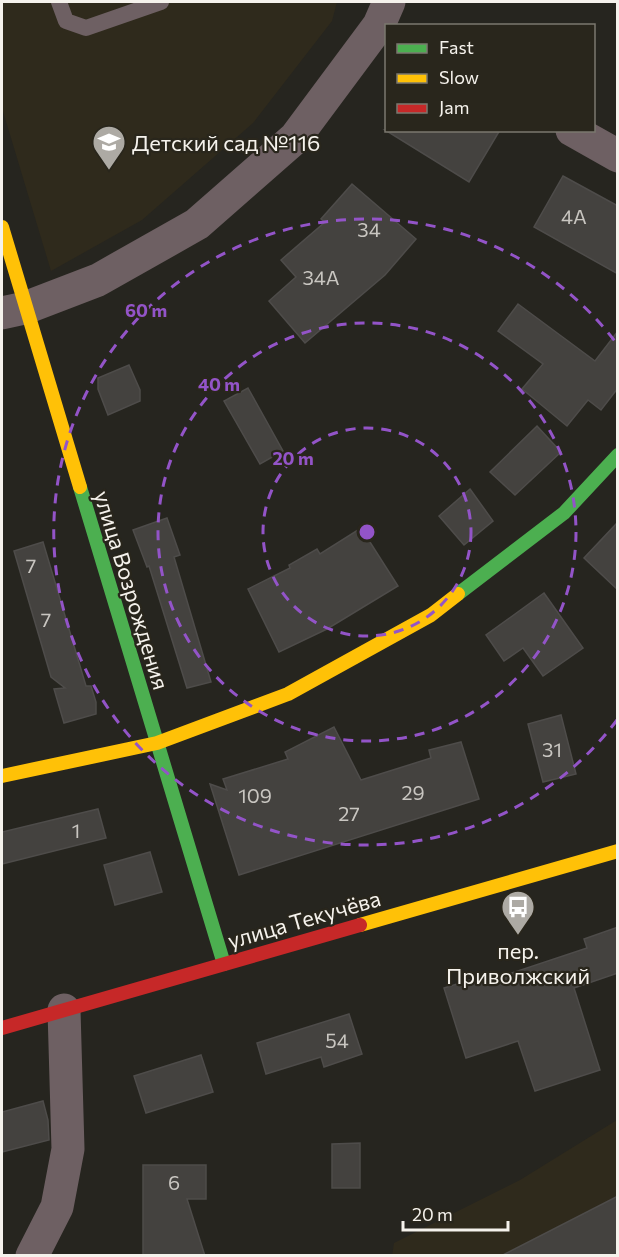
<svg xmlns="http://www.w3.org/2000/svg" width="619" height="1257" font-family="Commissioner,sans-serif">
<style>
.built{fill:#2f2a1c}
.building{fill:#44423f;stroke:#4e4c4a;stroke-width:1.5}
.lines{fill:none;stroke-linecap:round;stroke-linejoin:round}
.lane{stroke:#6e6063;stroke-width:16}
.street{stroke:#6e6063;stroke-width:33}
.fast{stroke:#4caf50;stroke-width:14}
.slow{stroke:#ffc107;stroke-width:14}
.jam{stroke:#c62828;stroke-width:14}
.ring{fill:none;stroke:#9354c8;stroke-width:3;stroke-dasharray:10 8}
.labels{text-anchor:middle;dominant-baseline:central;stroke-width:4.5;stroke-linejoin:round;paint-order:stroke}
.number-label{font-size:20px;fill:#c9c6c1}
.poi-label{font-size:22px;fill:#f5f2ec;stroke:#29261c;text-anchor:start}
.street-label{font-size:22px;fill:#f5f2ec;stroke:#29261c}
.centre{fill:#9354c8;stroke:#29261c;stroke-width:3}
.ring-label{font-size:18px;text-anchor:middle;font-weight:bold;fill:#9354c8;stroke:#29261c;stroke-width:4.5;stroke-linejoin:round;paint-order:stroke}
</style>
<rect width="100%" height="100%" fill="#26251f"/>
<!-- built -->
<g class="built">
<polygon points="2,2 337,2 332,21 253,123 142,220 51,271 2,108"/>
<polygon points="617,1120 617,1255 392,1256 394,1243 520,1180"/>
</g>
<!-- building -->
<g class="building">
<polygon points="385,130 500,130 469,182"/>
<polygon points="563,176 618,206 618,274 534,227"/>
<polygon points="352,184 416,239 385,275 305,343 269,301 296,277 281,260 325,222 321,219"/>
<polygon points="518,304 595,361 618,331 618,388 601,410 588,400 567,426 522,389 543,364 498,331"/>
<polygon points="129,365 140,390 140,401 108,415 98,389 98,378"/>
<polygon points="248,388 283,451 260,464 224,401"/>
<polygon points="537,426 561,452 515,495 490,472"/>
<polygon points="470,489 493,521 464,545 439,516"/>
<polygon points="167,518 180,555 174,557 211,682 187,688 149,566 147,567 133,530"/>
<polygon points="618,522 618,590 584,558"/>
<polygon points="361,528 398,586 327,629 279,652 248,589 290,568 289,565 317,549 320,554"/>
<polygon points="43,542 86,686 91,686 96,702 96,714 64,723 54,689 65,688 51,677 14,551"/>
<polygon points="544,593 583,648 543,676 523,648 504,661 486,635"/>
<polygon points="561,715 576,774 543,782 528,724"/>
<polygon points="334,727 361,780 431,758 429,750 461,742 479,799 239,875 210,784 227,790 223,779 288,759 285,752"/>
<polygon points="98,809 106,838 2,864 2,832"/>
<polygon points="150,852 162,892 115,905 104,865"/>
<polygon points="618,927 618,973 574,988 600,1070 535,1091 518,1041 466,1058 444,988 480,977 482,983 587,948 584,939"/>
<polygon points="349,1014 362,1054 324,1067 321,1057 266,1074 257,1043"/>
<polygon points="201,1055 213,1092 146,1113 134,1076"/>
<polygon points="43,1101 48,1120 49,1140 2,1152 2,1112"/>
<polygon points="360,1143 360,1188 332,1188 332,1144"/>
<polygon points="143,1165 206,1165 206,1199 187,1199 205,1256 143,1256"/>
<polygon points="618,1196 618,1256 501,1256"/>
</g>
<g class="lines">
<!-- lane -->
<polyline class="lane" points="59,2 66,21 86,28 161,2"/>
<!-- street -->
<g class="street">
<polyline points="572,130 618,156"/>
<polyline points="2,313 25,308 98,280 197,224 295,138 379,25 389,2"/>
<polyline points="32,1256 57,1207 68,1149 64,1010"/>
</g>
<!-- fast -->
<g class="fast">
<polyline points="80,487 224,964"/>
<polyline points="458,594 564,513 618,455"/>
</g>
<!-- slow -->
<g class="slow">
<polyline points="2,227 80,487"/>
<polyline points="2,776 157,743 288,694 431,615 458,594"/>
<polyline points="360,925 618,851"/>
</g>
<!-- jam -->
<polyline class="jam" points="2,1028 360,925"/>
</g>
<!-- distance rings -->
<g class="ring">
<circle cx="367" cy="532" r="104"/>
<circle cx="367" cy="532" r="209"/>
<path d="M617 720A313 313 0 1 1 617 344"/>
</g>
<!-- icons -->
<defs>
<g id="school-pin" transform="scale(1.725)"><path d="M0 17L-7.5 6A9.5 9.5 0 1 1 7.5 6Z" fill="#adaaa4" stroke="#29261c"/><path d="M0-5L7-2L0 1L-7-2ZM-4 1L0 2.5L4 1V4Q0 6-4 4Z" fill="#fff"/></g>
<g id="bus-pin" transform="scale(1.725)"><path d="M0 17L-7.5 6A9.5 9.5 0 1 1 7.5 6Z" fill="#adaaa4" stroke="#29261c"/><path d="M-5-6H5V4H4V6H2V4H-2V6H-4V4H-5ZM-3.5-4V0h7V-4ZM-3.5 1.2v1.5H-2V1.2ZM2 1.2v1.5H3.5V1.2Z" fill="#fff"/></g>
</defs>
<g fill-rule="evenodd">
<use href="#school-pin" x="109" y="142"/>
<use href="#bus-pin" x="518" y="907"/>
</g>
<g class="labels">
<!-- number labels -->
<g class="number-label">
<text x="574" y="216">4А</text>
<text x="369" y="229">34</text>
<text x="321" y="277">34А</text>
<text x="31" y="565">7</text>
<text x="46" y="619">7</text>
<text x="552" y="749">31</text>
<text x="413" y="792">29</text>
<text x="255" y="795">109</text>
<text x="349" y="813">27</text>
<text x="76" y="830">1</text>
<text x="337" y="1040">54</text>
<text x="174" y="1182">6</text>
</g>
<!-- poi labels -->
<g class="poi-label">
<text x="132" y="142">Детский сад №116</text>
<text x="518" y="950" text-anchor="middle">пер.<tspan x="518" dy="25">Приволжский</tspan></text>
</g>
<!-- street labels -->
<g class="street-label">
<text transform="translate(132 590) rotate(73)">улица Возрождения</text>
<text transform="translate(304 919) rotate(-16)">улица Текучёва</text>
</g>
</g>
<circle cx="367" cy="532" r="9" class="centre"/>
<g class="ring-label">
<text x="146" y="317">60 m</text>
<text x="219" y="391">40 m</text>
<text x="293" y="465">20 m</text>
</g>
<!-- border -->
<rect width="619" height="1257" fill="none" stroke="#f5f2ec" stroke-width="6"/>
<!-- legend -->
<rect x="385" y="24" width="210" height="108" fill="#29261c" stroke="#7b786f" stroke-width="1.5"/>
<rect x="397" y="44" width="30" height="9" fill="#4caf50" stroke="#7b786f" stroke-width="1.5"/>
<text x="439" y="54" font-size="18" fill="#f5f2ec">Fast</text>
<rect x="397" y="74" width="30" height="9" fill="#ffc107" stroke="#7b786f" stroke-width="1.5"/>
<text x="439" y="84" font-size="18" fill="#f5f2ec">Slow</text>
<rect x="397" y="104" width="30" height="9" fill="#c62828" stroke="#7b786f" stroke-width="1.5"/>
<text x="439" y="114" font-size="18" fill="#f5f2ec">Jam</text>
<!-- scale -->
<path d="M403 1221v9h105v-9" fill="none" stroke="#f5f2ec" stroke-width="3"/>
<text x="412" y="1221" font-size="18" fill="#f5f2ec" stroke="#29261c" stroke-width="4.5" paint-order="stroke">20 m</text>
</svg>
